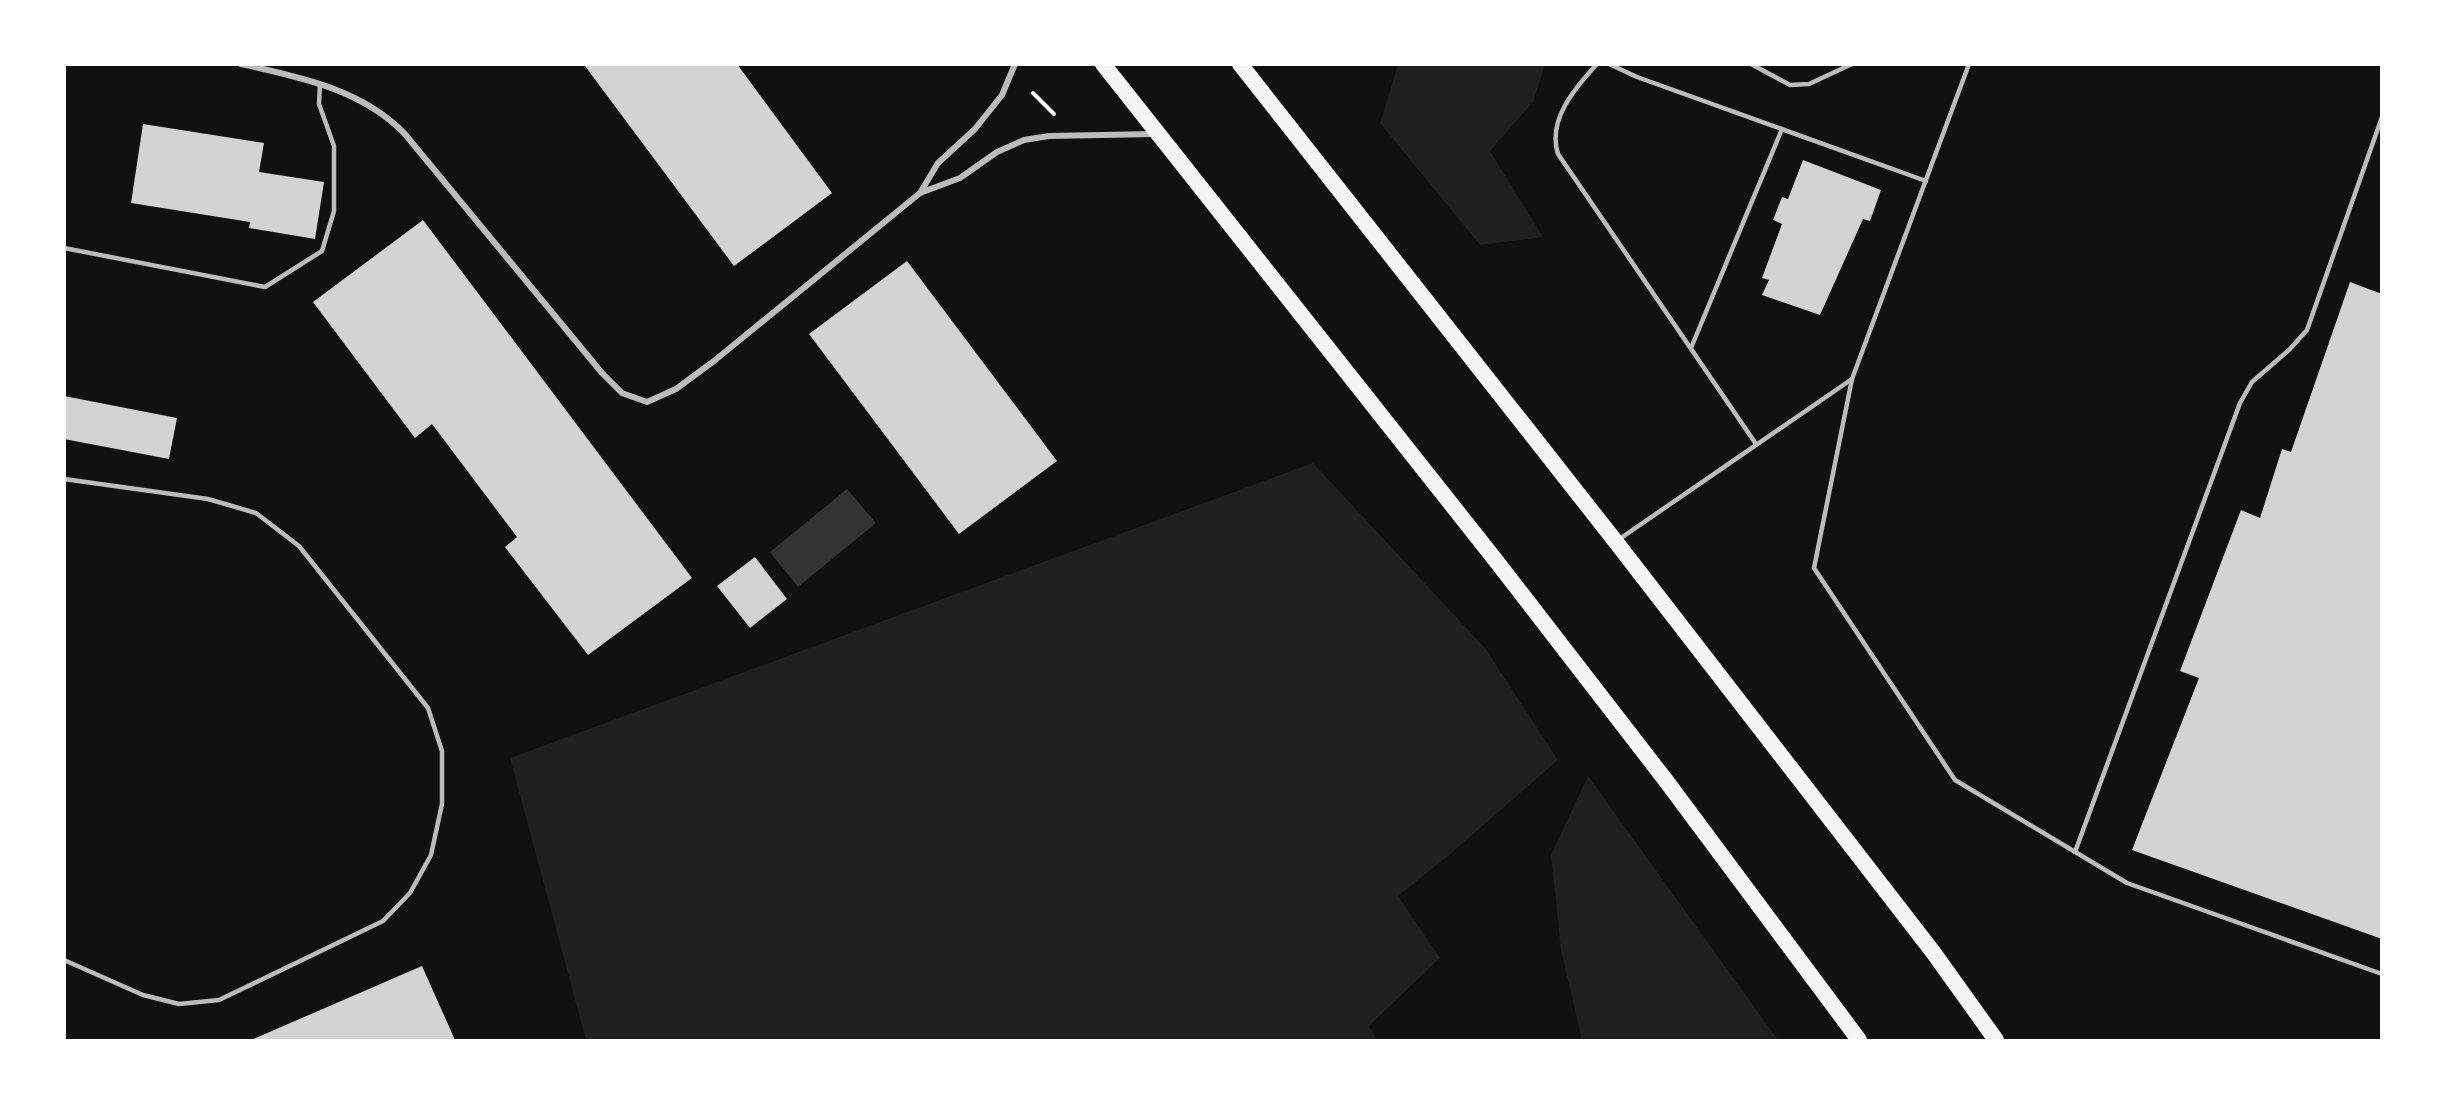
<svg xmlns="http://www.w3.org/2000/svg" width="2446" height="1105" font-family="Figtree,sans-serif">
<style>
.green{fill:#202020}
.water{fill:#333}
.building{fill:#d3d3d3}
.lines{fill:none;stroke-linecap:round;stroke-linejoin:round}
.path{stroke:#f5f5f5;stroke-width:4}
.service{stroke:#bcbcbc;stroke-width:4.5}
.minor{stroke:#bcbcbc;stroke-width:6}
.trunk{stroke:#f5f5f5;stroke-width:16}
</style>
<rect width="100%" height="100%" fill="#111"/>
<!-- green -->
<g class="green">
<polygon points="1398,65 1545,65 1533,102 1490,151 1543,237 1480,245 1380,123"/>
<polygon points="1313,463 1485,648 1558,760 1448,856 1398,896 1440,958 1369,1026 1377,1040 586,1040 510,758"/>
<polygon points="1588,776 1778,1040 1582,1040 1561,950 1551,855"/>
</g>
<!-- water -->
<polygon class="water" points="847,489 876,523 798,587 770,552"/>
<!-- building -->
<g class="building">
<polygon points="587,64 737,64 832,193 734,266 585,66"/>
<polygon points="143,124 264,143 259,172 324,182 315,239 249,228 250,222 131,203"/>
<polygon points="1803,160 1881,190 1870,221 1863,219 1820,315 1762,295 1769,280 1762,278 1782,224 1773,220 1782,197 1788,199"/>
<polygon points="423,220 692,578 588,655 505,547 517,537 432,424 415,438 313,302"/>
<polygon points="907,261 1057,461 959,534 809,334"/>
<polygon points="2350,282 2382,294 2382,939 2132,850 2199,678 2180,671 2241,510 2260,518 2282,449 2291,452"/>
<polygon points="64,396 177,418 169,459 64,439"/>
<polygon points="755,557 787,599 750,628 717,586"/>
<polygon points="422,966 455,1040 251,1040"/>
</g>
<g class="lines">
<!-- path -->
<polyline class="path" points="1033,93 1054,114"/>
<!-- service -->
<g class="service">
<path d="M 1597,64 C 1575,88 1547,120 1558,154 L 1756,444"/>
<polyline points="1609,64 1637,77 1926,181"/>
<polyline points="1751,64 1790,85 1809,84 1852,64"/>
<polyline points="64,248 265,287 322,251 334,211 334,146 319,104 320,84"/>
<polyline points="1691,348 1782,129"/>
<polyline points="1852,379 1814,568 1955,780 2127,883 2382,974"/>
<polyline points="64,479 208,499 256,513 299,546 428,708 442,751 442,804 431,855 410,893 383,921 219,1000 179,1004 143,995 64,960"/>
<polyline points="1618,540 1852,379 1969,64"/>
<polyline points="2075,852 2240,403 2252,382 2290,349 2307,330 2382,117"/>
</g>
<!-- minor -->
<g class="minor">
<path d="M 241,64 C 299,77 361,89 404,133 L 602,373 L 622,393 L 647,402 L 676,389 L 714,361 L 920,193 L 938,163 L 975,129 L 1002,95 L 1015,64"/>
<polyline points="920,193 960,178 997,152 1024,140 1049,136 1154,134"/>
</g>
<!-- trunk -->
<g class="trunk">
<polyline points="1103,64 1497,562 1667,782 1859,1040"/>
<polyline points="1240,64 1616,542 1933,952 1996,1040"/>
</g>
</g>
<!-- border -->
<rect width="2446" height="1105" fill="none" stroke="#ffffff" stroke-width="132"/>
</svg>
